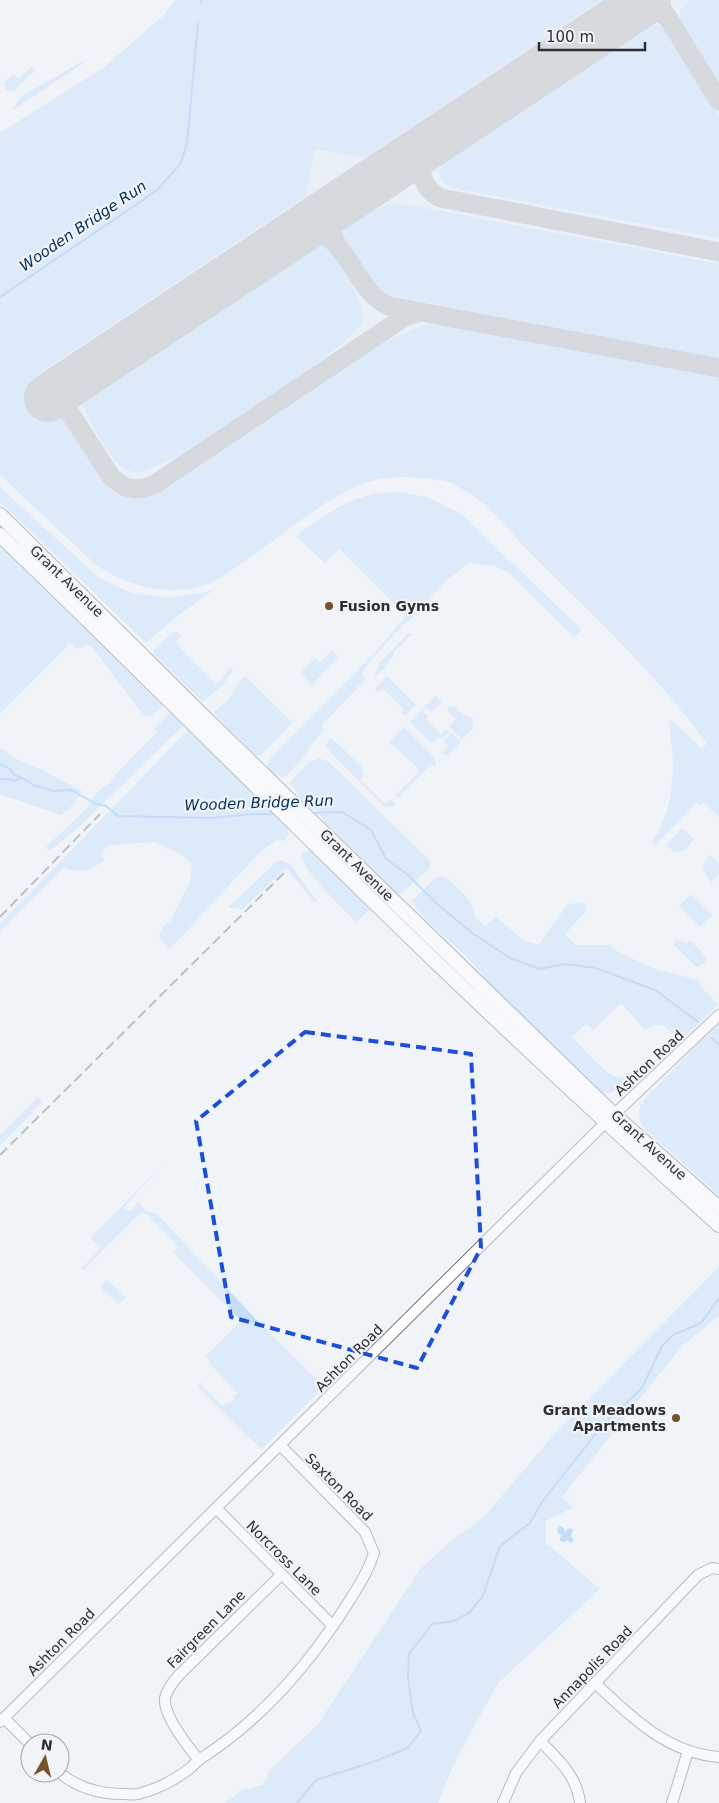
<svg xmlns="http://www.w3.org/2000/svg" width="719" height="1803" font-family="'DejaVu Sans',sans-serif">
<style>
.built{fill:#e0eaf5}
.green{fill:#c5defa}
.water{fill:#91c0f5}
.lines{fill:none;stroke-linecap:round;stroke-linejoin:round}
.stream{stroke:#91c0f5;stroke-width:2}
.taxiway{stroke:#b7babe;stroke-width:19}
.runway{stroke:#b7babe;stroke-width:48}
.minor-casing{stroke:#73777b;stroke-width:12}
.major-casing{stroke:#73777b;stroke-width:16}
.minor{stroke:#fff;stroke-width:10}
.major{stroke:#fff;stroke-width:14}
.rail{stroke:#7e8083;stroke-width:2;stroke-dasharray:10 5;stroke-linecap:butt}
.marked{fill:none;stroke:#1d4ed8;stroke-width:4;stroke-dasharray:10 6;stroke-linejoin:round}
.poi-dot{fill:#74532a;stroke:#f0f4f9;stroke-width:2}
.labels{text-anchor:middle;dominant-baseline:central;stroke-width:4.5;stroke-linejoin:round;paint-order:stroke}
.street-label{font-size:14px;fill:#2d2e30;stroke:#f0f4f9}
.poi-label{font-size:14px;font-weight:bold;fill:#2d2e30;stroke:#f0f4f9;text-anchor:start}
.water-label{font-size:15px;font-style:italic;fill:#022e57;stroke:#f0f4f9}
</style>
<rect width="100%" height="100%" fill="#f0f4f9"/>
<!-- built -->
<polygon class="built" points="254,0 719,0 719,727 396,417 178,580 0,470 0,180"/>
<!-- green -->
<g class="green">
<path d="M 175,0 L 601,0 L 370,154 L 359,157 L 315,149 L 305,197 L 35,376 L 101,477 C 119,496 135,501 159,489 L 369,349 L 424,325 L 465,327 L 719,376 L 719,817 L 704,803 L 700,805 L 696,803 L 655,846 L 652,842 C 667,822 672,793 673,768 C 673,753 670,737 669,721 L 673,721 L 701,748 L 707,744 C 657,674 592,615 531,554 C 509,531 491,505 462,489 C 459,488 456,485 452,483 C 443,480 432,479 422,478 C 403,476 381,477 362,484 C 317,503 279,539 238,566 C 230,571 221,578 212,582 C 175,599 128,587 96,565 L 0,475 L 0,133 L 104,67 L 164,15 Z"/>
<polygon points="690,0 719,0 719,84 680,19 680,9"/>
<path d="M 651,26 L 659,26 L 666,29 L 719,116 L 719,238 L 452,188 C 441,183 437,174 443,164 Z"/>
<polygon points="83,61 85,62 15,109 13,108 22,96"/>
<polygon points="32,66 35,70 15,90 9,91 6,90 4,83 14,74 19,79"/>
<path d="M 388,204 L 414,206 L 719,264 L 719,359 L 387,295 L 376,286 L 342,235 C 346,224 377,208 388,204 Z"/>
<path d="M 322,244 L 328,246 C 338,260 366,304 363,320 C 360,340 215,434 190,449 C 175,458 158,465 142,472 C 116,478 91,423 82,404 Z"/>
<polygon points="0,487 99,578 132,593 167,598 203,593 215,589 176,617 146,643 0,502"/>
<path d="M 401,492 L 430,498 L 461,514 L 582,630 L 574,637 L 509,573 L 495,566 L 469,563 L 447,580 L 420,609 C 416,616 412,618 406,623 C 394,634 369,660 362,674 L 365,680 L 321,726 L 324,729 L 309,748 L 307,754 L 285,777 L 276,776 L 267,767 L 268,761 L 378,649 L 406,616 L 339,549 L 325,563 L 296,536 C 317,520 343,501 370,495 C 380,492 391,493 401,492 Z"/>
<polygon points="0,543 165,704 152,716 146,716 142,713 93,648 86,645 76,649 70,643 0,714"/>
<polygon points="173,632 177,632 181,636 175,642 216,684 222,679 230,668 233,670 222,686 203,702 153,655 154,649"/>
<polygon points="409,633 412,634 393,653 394,656 388,662 388,665 374,677 380,662"/>
<polygon points="332,650 338,658 312,685 300,673 315,658 320,662"/>
<polygon points="244,675 291,721 291,724 261,755 256,756 213,713 227,701"/>
<polygon points="387,676 416,705 405,716 402,715 401,711 403,709 383,689 378,692 375,689"/>
<polygon points="435,696 442,702 432,712 427,707 423,711 428,716 426,719 441,734 447,729 449,732 441,739 438,737 433,743 430,742 410,722"/>
<polygon points="451,706 453,708 454,706 465,716 467,715 473,718 473,728 462,740 449,726 456,719 447,710"/>
<polygon points="172,711 185,724 82,824 50,851 46,847 87,808 95,795 116,776 115,775 157,732 155,729 156,727"/>
<polygon points="404,727 434,757 436,768 431,764 398,798 392,792 397,794 419,772 416,766 389,742"/>
<path d="M 189,729 L 286,823 C 289,830 290,835 284,841 L 276,840 L 258,854 L 170,949 L 159,938 L 163,926 L 170,921 L 190,881 L 192,865 L 184,856 L 155,842 L 109,845 L 102,852 L 104,861 C 90,870 79,875 64,867 L 0,931 L 0,924 Z"/>
<polygon points="451,733 461,742 448,755 444,755 443,753 448,746 443,741"/>
<polygon points="329,739 333,739 363,768 361,771 364,775 360,779 385,804 390,800 394,803 395,807 384,806 331,753 326,745"/>
<polygon points="0,748 16,759 41,769 82,791 73,805 61,815 2,795 0,796"/>
<polygon points="319,758 329,762 430,861 430,868 403,892 398,894 324,822 324,819 315,809 311,809 297,796 299,793 290,784 291,781 309,762"/>
<polygon points="682,828 694,839 684,851 674,852 667,846 668,843"/>
<path d="M 311,849 L 372,908 L 356,922 C 342,908 310,877 303,861 C 301,857 302,857 303,853 Z"/>
<polygon points="710,855 719,864 719,874 711,883 703,869 705,861"/>
<polygon points="282,860 290,864 317,901 315,903 286,868 242,910 238,908 228,908 276,862"/>
<path d="M 440,876 L 445,877 L 449,880 C 460,891 475,901 475,917 L 485,926 L 496,917 L 522,939 L 538,945 L 568,904 L 577,903 L 585,904 L 587,910 L 565,934 L 576,945 L 610,945 L 620,953 L 658,970 L 698,980 L 705,993 L 707,992 L 718,1005 L 681,1040 L 662,1025 L 653,1025 L 645,1030 L 621,1003 L 593,1030 L 586,1024 L 572,1037 C 581,1046 606,1075 617,1077 C 624,1079 629,1075 635,1071 L 638,1074 L 622,1087 L 610,1093 L 599,1092 L 498,993 L 468,958 L 432,926 L 416,909 L 413,900 L 435,878 Z"/>
<polygon points="691,894 712,915 700,927 679,906"/>
<polygon points="676,940 687,943 690,940 706,957 706,961 699,967 696,967 674,945"/>
<path d="M 719,1021 L 719,1195 L 647,1132 C 637,1119 635,1111 646,1098 Z"/>
<polygon points="38,1097 42,1102 0,1146 0,1135"/>
<polygon points="164,1164 123,1208 131,1211 138,1202 146,1211 157,1214 254,1317 322,1385 326,1384 262,1449 246,1435 198,1387 201,1382 203,1384 202,1386 223,1406 226,1403 229,1404 234,1399 233,1396 237,1393 209,1363 209,1360 205,1357 241,1321 173,1252 178,1247 146,1213 139,1214 83,1270 81,1269 101,1248 90,1238"/>
<polygon points="719,1267 719,1316 682,1346 562,1497 572,1508 546,1521 546,1543 600,1589 498,1683 456,1759 438,1803 225,1803 242,1790 263,1785 269,1771 318,1724 421,1568 450,1542 483,1518 557,1431"/>
<polygon points="107,1280 126,1298 118,1304 102,1289 102,1284"/>
</g>
<!-- water -->
<polygon class="water" points="560,1526 564,1528 564,1532 570,1528 573,1530 571,1536 574,1540 571,1543 567,1540 565,1542 560,1541 560,1538 562,1535 558,1533 557,1530"/>
<g class="lines">
<!-- stream -->
<g class="stream">
<polyline points="200,3 202,0"/>
<polyline points="0,297 140,202 158,189 181,163 187,143 198,23"/>
<polyline points="0,764 10,769 15,775 22,778 34,785 53,791 71,790 94,803 106,806 118,816 211,818 253,814 276,814"/>
<polyline points="0,779 8,779 15,781 22,778"/>
<polyline points="311,813 342,812 371,830 386,859 407,874 436,903 472,933 510,958 539,969 565,964 596,968 655,990 698,1022"/>
<polyline points="712,1038 719,1045"/>
<polyline points="297,1803 316,1780 376,1761 408,1748 421,1731 413,1713 408,1677 409,1654 432,1624 454,1621 469,1613 483,1596 500,1546 530,1523 542,1502 601,1427 642,1388 662,1346 673,1335 701,1323 719,1298"/>
</g>
<!-- taxiway -->
<g class="taxiway">
<polyline points="657,0 719,101"/>
<path d="M 622,16 C 639,9 656,5 669,20"/>
<path d="M 442,135 C 437,140 429,145 425,152 C 416,169 423,190 441,198 L 719,252"/>
<path d="M 288,238 C 293,236 299,232 306,232 C 347,228 354,293 389,306 L 719,368"/>
<path d="M 338,246 C 327,228 330,216 344,201"/>
<polyline points="57,393 112,478 125,487 135,489 145,488 155,484 406,316 420,312"/>
</g>
<!-- runway -->
<polyline class="runway" points="48,398 647,0"/>
<!-- minor casing -->
<g class="minor-casing">
<g id="minor">
<polyline points="216,1508 333,1626"/>
<path d="M 595,1683 C 631,1717 667,1753 719,1757"/>
<polyline points="4,1718 30,1744"/>
<polyline points="0,1722 605,1123 719,1015"/>
<path d="M 540,1741 C 558,1759 577,1776 580,1803"/>
<path d="M 199,1760 C 188,1747 163,1715 165,1698 C 167,1689 173,1682 179,1675 L 281,1575"/>
<path d="M 60,1773 C 78,1788 100,1794 123,1794 C 128,1794 134,1795 138,1794 C 157,1789 174,1781 189,1769 C 193,1766 196,1762 200,1759 C 260,1721 310,1663 348,1603 C 358,1587 368,1572 374,1553 L 373,1551 L 365,1532 L 280,1445"/>
<polyline points="503,1803 516,1773 540,1741 698,1575 712,1568 719,1569"/>
<polyline points="672,1803 688,1751"/>
</g>
</g>
<!-- major casing -->
<g class="major-casing">
<g id="major">
<polyline points="0,515 200,713 614,1115 719,1208"/>
<path d="M 0,535 C 148,677 292,824 440,966 C 532,1054 625,1140 719,1225"/>
</g>
</g>
<!-- minor -->
<use href="#minor" class="minor"/>
<!-- major -->
<use href="#major" class="major"/>
<!-- rail -->
<g class="rail">
<polyline points="0,917 100,814"/>
<polyline points="0,1155 286,871"/>
</g>
</g>
<!-- marked area -->
<path d="M0 0H719V1803H0ZM 305,1032 L 471,1054 L 481,1248 L 417,1368 L 231,1317 L 196,1121 Z" fill="#f0f4f9" fill-opacity=".55" fill-rule="evenodd"/>
<path class="marked" d="M 305,1032 L 471,1054 L 481,1248 L 417,1368 L 231,1317 L 196,1121 Z"/>
<!-- markers -->
<g class="poi-dot">
<circle cx="329" cy="606" r="5"/>
<circle cx="676" cy="1418" r="5"/>
</g>
<g class="labels">
<!-- street labels -->
<g class="street-label">
<text transform="translate(67 581) rotate(44)">Grant Avenue</text>
<text transform="translate(357 865) rotate(44)">Grant Avenue</text>
<text transform="translate(649 1063) rotate(-43)">Ashton Road</text>
<text transform="translate(649 1145) rotate(42)">Grant Avenue</text>
<text transform="translate(349 1358) rotate(-45)">Ashton Road</text>
<text transform="translate(339 1487) rotate(45)">Saxton Road</text>
<text transform="translate(284 1558) rotate(45)">Norcross Lane</text>
<text transform="translate(206 1629) rotate(-45)">Fairgreen Lane</text>
<text transform="translate(61 1642) rotate(-45)">Ashton Road</text>
<text transform="translate(592 1667) rotate(-46)">Annapolis Road</text>
</g>
<!-- poi labels -->
<g class="poi-label">
<text x="339" y="606">Fusion Gyms</text>
<text x="666" y="1410" text-anchor="end">Grant Meadows<tspan x="666" dy="16">Apartments</tspan></text>
</g>
<!-- water labels -->
<g class="water-label">
<text transform="translate(83 226) rotate(-34)">Wooden Bridge Run</text>
<text transform="translate(259 803) rotate(-2)">Wooden Bridge Run</text>
</g>
</g>
<!-- north arrow -->
<g transform="translate(45 1758) rotate(8)"><circle r="24" fill="#f0f4f9" stroke="#a2a5a9"/>
<path d="M0-4L9 19L0 12L-9 19Z" fill="#74532a"/>
<text y="-8" font-size="14" font-weight="bold" text-anchor="middle" fill="#2d2e30">N</text>
</g>
<!-- scale -->
<path d="M539 42v8h106v-8" fill="none" stroke="#2d2e30" stroke-width="2.5"/>
<text x="546" y="42" font-size="15" fill="#2d2e30" stroke="#f0f4f9" stroke-width="4" paint-order="stroke">100 m</text>
</svg>
